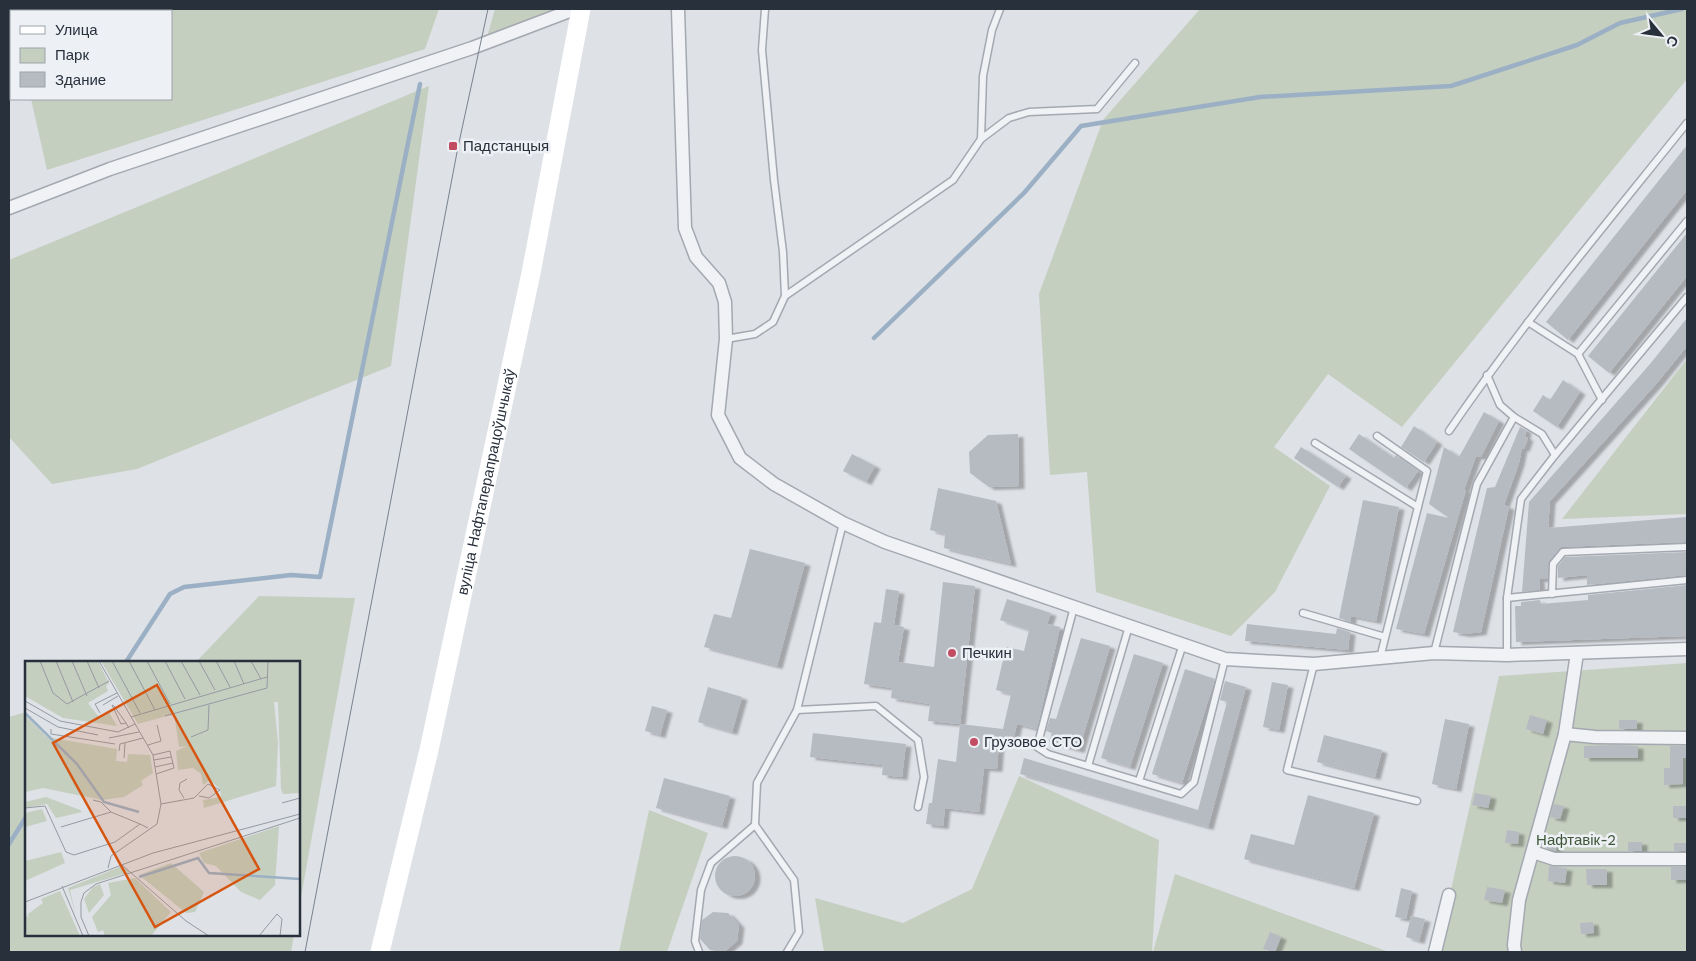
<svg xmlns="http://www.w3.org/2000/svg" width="1696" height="961" font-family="'Work Sans',sans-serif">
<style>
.green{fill:#c4cfc0}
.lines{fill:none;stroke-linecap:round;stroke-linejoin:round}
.stream{stroke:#9bb0c4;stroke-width:4.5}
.building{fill:#b6bbc2;filter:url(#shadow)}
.service-casing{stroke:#a4a8b0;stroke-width:9}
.minor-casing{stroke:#a4a8b0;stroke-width:15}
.service{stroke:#f0f2f5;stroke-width:6}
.minor{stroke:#f0f2f5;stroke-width:12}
.secondary{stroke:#fff;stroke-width:19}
.tram{stroke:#79828e;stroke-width:1}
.poi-dot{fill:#c24c61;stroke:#edf0f4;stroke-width:2}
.labels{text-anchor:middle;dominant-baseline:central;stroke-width:5;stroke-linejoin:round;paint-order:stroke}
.poi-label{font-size:15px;fill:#28303c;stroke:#edf0f4;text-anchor:start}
.street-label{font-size:15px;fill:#28303c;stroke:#edf0f4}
.park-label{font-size:15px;fill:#3e5637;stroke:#edf0f4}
.inset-river{fill:none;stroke:#9bb0c4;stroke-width:2.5}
.inset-road{fill:none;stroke:#959aa2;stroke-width:1}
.view{fill:#d55511;fill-opacity:0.15;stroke:#d55511;stroke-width:2.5}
.inset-edge{fill:none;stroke:#28303c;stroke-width:2.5}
</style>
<defs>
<filter id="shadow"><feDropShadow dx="5.5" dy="3" stdDeviation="1" flood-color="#0004"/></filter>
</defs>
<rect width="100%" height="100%" fill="#dee1e6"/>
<!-- green -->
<g class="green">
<polygon points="9,9 439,9 425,49 47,170 31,99 171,99 171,11 11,11 11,55 9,50"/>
<polygon points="495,9 554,9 548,14 487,37"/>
<polygon points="1200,9 1687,9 1687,79 1402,427 1328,374 1274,447 1330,486 1275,592 1231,636 1096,592 1087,472 1050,475 1039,294 1103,120"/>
<polygon points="429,86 391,366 137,469 52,484 9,437 9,260"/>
<polygon points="1687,359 1687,514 1562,519"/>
<polygon points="259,596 355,598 299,908 299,662 196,662"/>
<polygon points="1687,663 1687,952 1437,952 1499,676"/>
<polygon points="26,712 26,935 294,935 291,952 9,952 9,717"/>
<polygon points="1019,776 1159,840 1152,952 824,952 815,898 903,923 972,889"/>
<polygon points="649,810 708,833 667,952 619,952"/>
<polygon points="1175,874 1389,952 1153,952"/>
</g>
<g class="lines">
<!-- stream -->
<g class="stream">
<polyline points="874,338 1024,193 1081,126 1260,97 1451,86 1577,45 1620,23 1682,9"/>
<polyline points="126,662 170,594 184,587 291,575 320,577 420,84"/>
<polyline points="9,844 26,817"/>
</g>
</g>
<!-- building -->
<g class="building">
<polygon points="1687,145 1687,190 1568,340 1546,322"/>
<polygon points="1687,233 1687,276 1609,373 1588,356"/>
<polygon points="1687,318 1687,346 1657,383 1550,501 1548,528 1687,517 1687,542 1561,547 1549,561 1548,579 1539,579 1540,590 1522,592 1529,502 1650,364"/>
<polygon points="1563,380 1580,392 1557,427 1533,411 1543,395 1550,400"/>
<polygon points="1484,412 1499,421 1481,457 1476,456 1464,490 1466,490 1424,634 1396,629 1427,513 1449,518 1429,504 1444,447 1459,457"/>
<polygon points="1414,426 1437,442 1424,462 1401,447"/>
<polygon points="1520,427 1526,430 1525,437 1528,438 1524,449 1522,448 1519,463 1504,505 1509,507 1481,632 1465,634 1453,632 1487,488 1495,487"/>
<polygon points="1018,434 1019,486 989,487 970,473 969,452 988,435"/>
<polygon points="1359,434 1394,458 1396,455 1418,471 1406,488 1349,449"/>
<polygon points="1301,447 1346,476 1338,487 1294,458"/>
<polygon points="852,454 875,466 866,482 843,471"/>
<polygon points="938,488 996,501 1011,564 944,548 945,534 930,530"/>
<polygon points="1363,500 1399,507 1376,621 1351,616 1351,622 1339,618"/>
<polygon points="750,549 805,563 777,666 704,647 714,614 731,618"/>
<polygon points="1687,552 1687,575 1587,585 1587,575 1558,578 1558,566 1565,557"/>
<polygon points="943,582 975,586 960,724 928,721 930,704 891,698 892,688 864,684 874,622 881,623 886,589 899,591 894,625 904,627 898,662 934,667"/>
<polygon points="1687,585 1687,636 1516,642 1515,606 1521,606 1521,602 1540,600 1541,604 1588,600 1588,595"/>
<polygon points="1007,599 1051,613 1047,624 1060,627 1037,729 1017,724 1012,745 999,742 997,769 984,768 979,812 945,808 943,826 926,824 929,803 932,803 938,759 956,762 960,724 1003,729 1011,694 996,690 1006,647 1024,651 1029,630 1000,620"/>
<polygon points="1247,624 1336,634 1337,628 1350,632 1348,650 1245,641"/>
<polygon points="1081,638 1110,646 1079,750 1049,742 1052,733 1046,731 1050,718 1056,719"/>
<polygon points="1134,654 1163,663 1130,767 1101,758"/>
<polygon points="1185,669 1215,679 1182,783 1152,774"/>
<polygon points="1225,681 1246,687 1208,827 1020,774 1024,758 1198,810 1227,702 1220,700"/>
<polygon points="1272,682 1288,685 1279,730 1263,727"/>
<polygon points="708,687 742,697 732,732 698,722"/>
<polygon points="652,706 667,710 660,735 645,731"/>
<polygon points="1530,715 1547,720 1543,734 1526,729"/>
<polygon points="1445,719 1469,724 1456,789 1432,784"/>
<rect x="1619" y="720" width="18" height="9"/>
<polygon points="813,733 906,744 902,777 882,775 883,765 810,757"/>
<polygon points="1324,735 1382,750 1375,777 1317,762"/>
<polygon points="1619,745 1638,746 1638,758 1584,758 1584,746"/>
<polygon points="1670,746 1687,746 1687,758 1683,758 1683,784 1664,785 1664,768 1670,768"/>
<polygon points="664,778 730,796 722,826 656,808"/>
<polygon points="1475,793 1491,796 1488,808 1472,805"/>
<polygon points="1308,795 1374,813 1354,888 1244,859 1251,834 1294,845"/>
<polygon points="1554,804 1564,806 1560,819 1550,817"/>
<rect x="1673" y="806" width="14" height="12"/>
<polygon points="1507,830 1519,832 1518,844 1505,843"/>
<polygon points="1546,839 1558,842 1556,851 1543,847"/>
<rect x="1628" y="842" width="14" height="9"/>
<rect x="1674" y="843" width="13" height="8"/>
<circle cx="735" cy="876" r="20"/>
<polygon points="1549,866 1567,868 1565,883 1548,881"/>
<rect x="1671" y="867" width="16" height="13"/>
<polygon points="1586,869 1607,869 1607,885 1587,885"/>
<polygon points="1487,887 1505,890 1502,903 1484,900"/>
<polygon points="1401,888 1412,891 1406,919 1395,917"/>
<polygon points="713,912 728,913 739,925 737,941 725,951 710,950 700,939 702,920"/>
<polygon points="1411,916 1425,919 1419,941 1406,937"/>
<polygon points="1593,922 1594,933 1581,934 1580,923"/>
<polygon points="1270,932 1281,937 1275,952 1263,949"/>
</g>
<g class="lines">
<!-- service casing -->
<g class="service-casing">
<g id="service">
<polyline points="981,139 1009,118 1029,112 1097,109 1135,63"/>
<polyline points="785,296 953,180 981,139 983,76 992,30 1000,9"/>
<polyline points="1528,322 1578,354 1602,400"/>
<polyline points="726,339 755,334 773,322 785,296 783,252 774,180 762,50 765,9"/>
<polyline points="1578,354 1687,221"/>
<polyline points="1487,375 1500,405 1514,417 1542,434 1555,455"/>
<path d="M 1449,431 C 1522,324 1606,224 1687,123"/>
<polyline points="1377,436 1427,471 1380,658"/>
<polyline points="1315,443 1418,507"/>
<polyline points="1552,594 1553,564 1563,552 1687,547"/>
<polyline points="1507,598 1687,580"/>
<polyline points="1074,607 1037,747 1048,754 1181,794 1194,782 1225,659"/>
<polyline points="1303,613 1385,637"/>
<polyline points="1434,653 1477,484 1514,417"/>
<polyline points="1507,655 1507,598 1521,499 1555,455 1687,297"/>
<polyline points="1314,664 1287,770 1417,801"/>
<polyline points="797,710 876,706 918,740 924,777 918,807"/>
<polyline points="1088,766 1129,626"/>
<polyline points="1139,781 1183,644"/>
<polyline points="699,952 695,941 701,890 711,863 755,825"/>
<polyline points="787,952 799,932 794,880 755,825 757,783 797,710 843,523"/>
</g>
</g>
<!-- minor casing -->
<g class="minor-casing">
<g id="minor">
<polyline points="678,9 685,228 696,257 719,283 725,302 726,339 718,415 740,458 774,484 843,523 885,542 1225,659 1314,664 1434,653 1507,655 1687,649"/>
<polyline points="9,208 110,169 472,48 575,9"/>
<polyline points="1565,734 1595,737 1687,738"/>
<polyline points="1533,852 1554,859 1687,859"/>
<polyline points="1435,952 1449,895"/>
<polyline points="1515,952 1514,945 1519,900 1565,734 1577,653"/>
</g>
</g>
<!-- service -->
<use href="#service" class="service"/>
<!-- minor -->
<use href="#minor" class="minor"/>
<!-- secondary -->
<path class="secondary" id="s1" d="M 380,952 L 429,750 L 531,273 L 581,9"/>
<!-- tram -->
<polyline class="tram" points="305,952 458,147 488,9"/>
</g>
<!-- markers -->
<g class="poi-dot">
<rect x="448" y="141" width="10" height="10" rx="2.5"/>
<circle cx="952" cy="653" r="5"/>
<circle cx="974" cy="742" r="5"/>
</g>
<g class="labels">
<!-- poi labels -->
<g class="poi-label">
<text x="463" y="146">Падстанцыя</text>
<text x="962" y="653">Печкин</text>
<text x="984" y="742">Грузовое СТО</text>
</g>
<!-- street labels -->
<g class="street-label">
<text stroke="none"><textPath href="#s1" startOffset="482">вуліца Нафтаперапрацоўшчыкаў</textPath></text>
</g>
<!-- park labels -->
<g class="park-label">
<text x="1576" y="840">Нафтавік-2</text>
</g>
</g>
<!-- overview -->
<g transform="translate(25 661)">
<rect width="275" height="275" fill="#dee1e6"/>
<path d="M 0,0 L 73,0 L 84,22 L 81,25 L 83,30 L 63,42 L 74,56 L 83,50 L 92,65 L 38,57 L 0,35 ZM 76,0 L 275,0 L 275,132 L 258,133 L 256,128 L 253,41 L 249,41 L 253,82 L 251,125 L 179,147 L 178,139 L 196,136 L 195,128 L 185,119 L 178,124 L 176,113 L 168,107 L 153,109 L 151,90 L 162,85 L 154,86 L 149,53 L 113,63 ZM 0,54 L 22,76 L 92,88 L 91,100 L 102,101 L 103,93 L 125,94 L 128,112 L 116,120 L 118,124 L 99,136 L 77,139 L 18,127 L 0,131 ZM 21,136 L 55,149 L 57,151 L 31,157 L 22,143 L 0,147 L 0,141 ZM 17,148 L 22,160 L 0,166 L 0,152 ZM 254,165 L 250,224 L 235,239 L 216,231 L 191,205 L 179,202 L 174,192 ZM 36,191 L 40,202 L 0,220 L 0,200 ZM 146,202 L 179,231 L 170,251 L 161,252 L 114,214 ZM 97,205 L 105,211 L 45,229 L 50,251 L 43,227 ZM 110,217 L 146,251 L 126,275 L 80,275 L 78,269 L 73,271 L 67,256 L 86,234 L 83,222 ZM 75,223 L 79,234 L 64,252 L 59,238 L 68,226 ZM 35,230 L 55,275 L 1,275 L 0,253 L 4,257 L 3,253 L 18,242 L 16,238 Z" fill="#c4cfc0"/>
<path class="inset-river" d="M 0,52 L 52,103 L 79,141 L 114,151M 114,216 L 173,197 L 184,212 L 275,218"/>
<path class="inset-road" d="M 15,0 L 28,32 L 42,43 L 84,20M 31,0 L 48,41M 47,0 L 62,35M 62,0 L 74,27M 74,0 L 128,94 L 136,143 L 132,163 L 86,195 L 83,207M 87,0 L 115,52M 104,0 L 130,49M 122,0 L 145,43M 140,0 L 160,38M 156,0 L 175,34M 174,0 L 190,29M 191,0 L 205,26M 209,0 L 219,23M 226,0 L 236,18M 0,40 L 35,60 L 93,71 L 110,63M 78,44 L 93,35M 0,47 L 33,66 L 73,74M 75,52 L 70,43 L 92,32M 140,55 L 242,27 L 243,0M 106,56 L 242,16M 101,62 L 96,63 L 87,44 L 89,45 L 101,62 L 104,67M 26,68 L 26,73 L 90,83M 166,76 L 183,69 L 184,44M 84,77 L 114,71M 123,84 L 136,80 L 132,64M 94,90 L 95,83 L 118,77M 128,94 L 145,90 L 149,107 L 131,113M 99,97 L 100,82M 129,99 L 146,96M 130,106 L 148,102M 159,137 L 154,129 L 155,122 L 162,118M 68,139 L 76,141 L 86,151M 257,142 L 275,137M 136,143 L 169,137 L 183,123 L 195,129 L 184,137 L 174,135M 0,147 L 20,145 L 41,191 L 49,194 L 90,181 L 115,163 L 123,167M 36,166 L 86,151 L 115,163M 97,204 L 161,260 L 184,275M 37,225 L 58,275M 0,241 L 128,192 L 275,153M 64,275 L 56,256 L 56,241 L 59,232 L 71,223 L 275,157M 234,275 L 252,253 L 257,258 L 255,275"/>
<path class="view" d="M 132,24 L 234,208 L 130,266 L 28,82 Z"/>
<rect width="275" height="275" class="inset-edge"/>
</g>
<!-- border -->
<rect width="1696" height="961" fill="none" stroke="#28303c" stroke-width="20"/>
<!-- legend -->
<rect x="10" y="10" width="162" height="90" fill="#edf0f4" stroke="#9ea3aa"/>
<rect x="20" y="26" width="25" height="8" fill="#ffffff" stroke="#9ea3aa"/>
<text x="55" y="35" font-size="15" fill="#28303c">Улица</text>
<rect x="20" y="48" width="25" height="15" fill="#c4cfc0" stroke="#9ea3aa"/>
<text x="55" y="60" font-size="15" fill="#28303c">Парк</text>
<rect x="20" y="72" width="25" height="15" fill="#b6bbc2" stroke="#9ea3aa"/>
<text x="55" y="85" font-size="15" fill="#28303c">Здание</text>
<!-- north arrow -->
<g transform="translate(1661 35) rotate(119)" stroke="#edf0f4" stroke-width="4" paint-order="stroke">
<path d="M0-4L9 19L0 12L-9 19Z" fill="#28303c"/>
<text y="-8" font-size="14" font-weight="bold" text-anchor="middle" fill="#28303c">С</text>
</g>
</svg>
